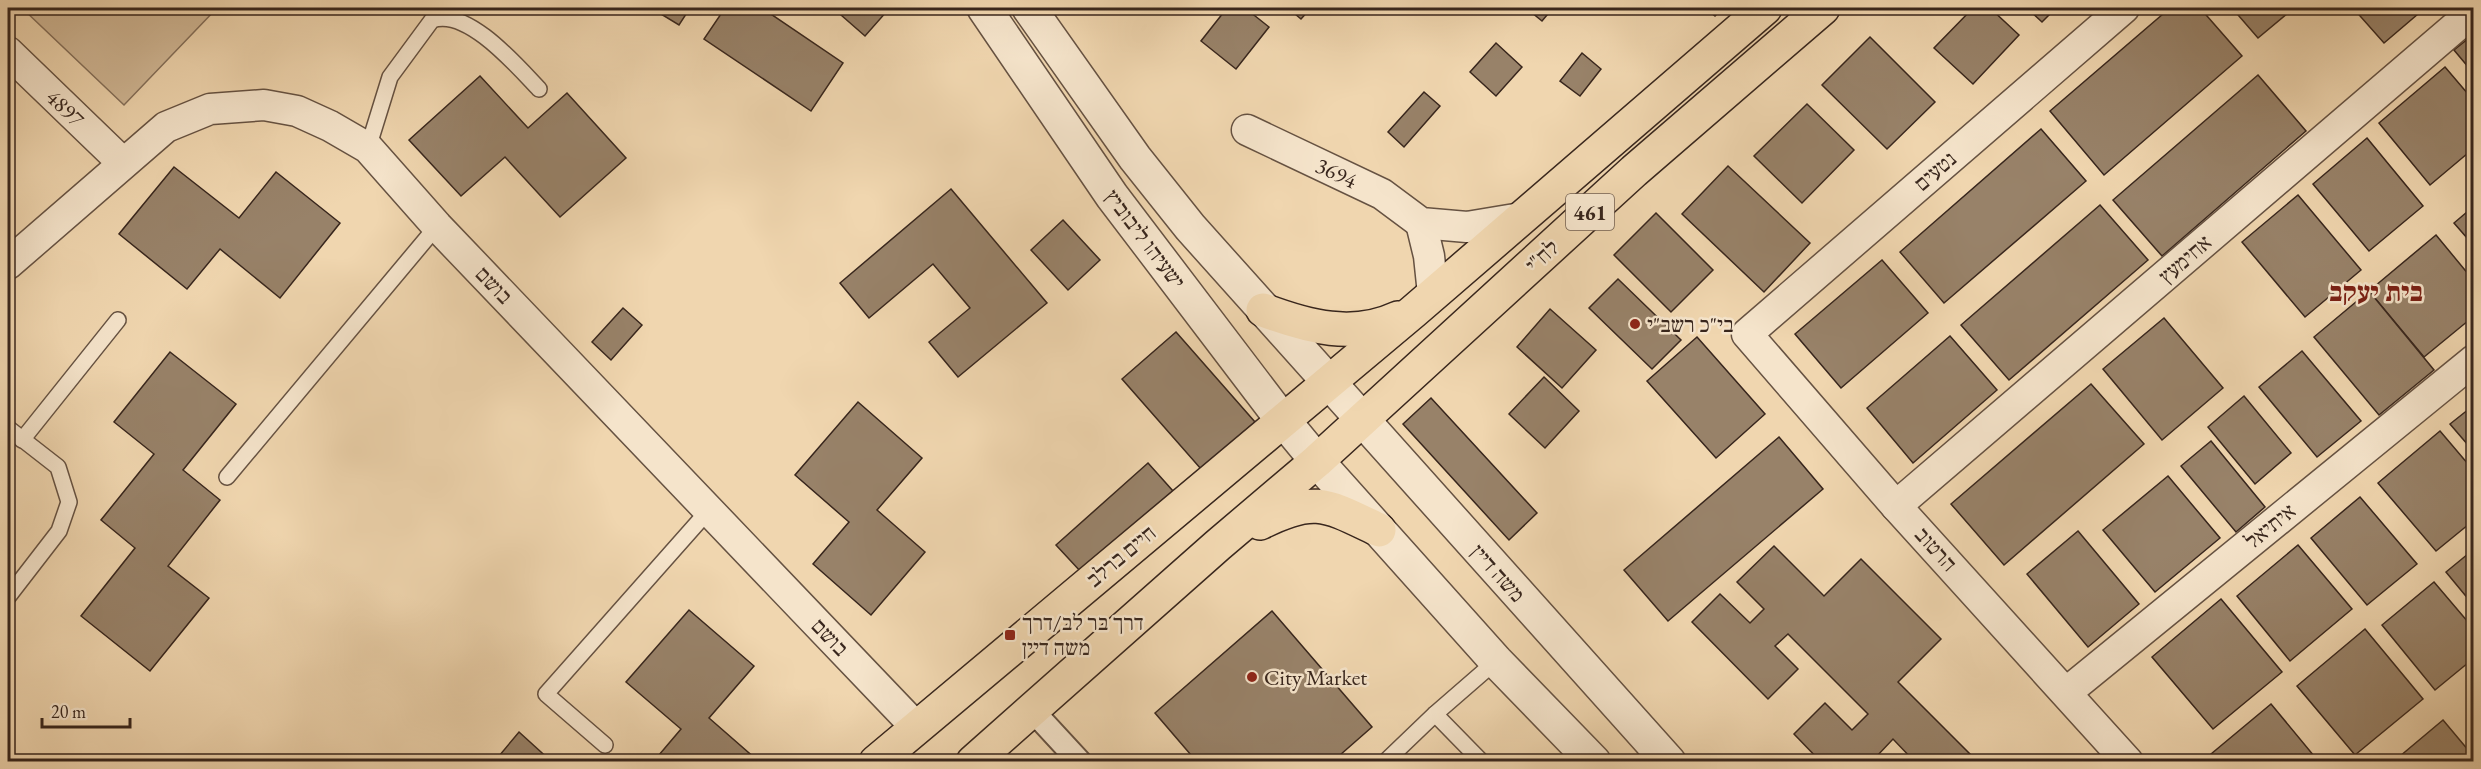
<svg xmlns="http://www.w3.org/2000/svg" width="2481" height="769" font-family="'EB Garamond','Frank Ruhl Libre',serif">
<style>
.green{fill:#d1b896;stroke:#846f5a;stroke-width:1.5}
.building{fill:#988269;stroke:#38261d;stroke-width:1.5}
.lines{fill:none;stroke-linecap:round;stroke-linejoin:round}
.service-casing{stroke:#665242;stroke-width:18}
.pedestrian-casing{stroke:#665242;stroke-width:26}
.minor-casing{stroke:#665242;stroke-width:33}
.tertiary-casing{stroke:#665242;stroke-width:36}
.primary-casing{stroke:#38261d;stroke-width:36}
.service{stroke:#f5e4cb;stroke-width:15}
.pedestrian{stroke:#f5e4cb;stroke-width:22}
.minor{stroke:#f5e4cb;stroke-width:30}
.tertiary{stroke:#f5e4cb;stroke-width:33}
.primary{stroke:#f0d6af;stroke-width:33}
.poi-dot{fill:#8f2418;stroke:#f5e4cb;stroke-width:2}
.labels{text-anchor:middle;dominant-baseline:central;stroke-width:5;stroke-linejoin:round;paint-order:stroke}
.shield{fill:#f5e4cb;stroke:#715f51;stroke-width:1.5}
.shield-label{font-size:21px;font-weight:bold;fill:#38261d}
.street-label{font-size:22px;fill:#38261d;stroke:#f5e4cb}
.poi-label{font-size:22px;fill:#38261d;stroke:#f5e4cb;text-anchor:start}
.district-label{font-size:28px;font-weight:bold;fill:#7a1f14;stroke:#f5e4cb}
</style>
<rect width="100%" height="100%" fill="#f0d6af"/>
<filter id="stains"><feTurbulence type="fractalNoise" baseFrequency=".00333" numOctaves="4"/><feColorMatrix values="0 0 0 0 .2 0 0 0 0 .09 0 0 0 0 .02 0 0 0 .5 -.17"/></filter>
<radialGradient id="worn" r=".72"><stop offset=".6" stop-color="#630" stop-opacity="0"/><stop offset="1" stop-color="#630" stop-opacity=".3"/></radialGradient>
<!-- green -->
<polygon class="green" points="22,8 217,8 124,105"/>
<!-- building -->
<g class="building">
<polygon points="651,8 690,8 679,25"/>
<polygon points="725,8 762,8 843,63 811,111 704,39"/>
<polygon points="833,8 885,8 888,10 865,36"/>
<polygon points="1227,8 1245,8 1269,27 1236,69 1201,41"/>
<polygon points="1288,8 1311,8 1301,19"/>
<polygon points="1526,8 1553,8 1542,21"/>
<polygon points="1705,8 1723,8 1715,16"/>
<polygon points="1973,8 1990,8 2019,35 1973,84 1934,48"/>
<polygon points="2027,8 2056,8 2042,22"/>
<polygon points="2170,8 2200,8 2242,56 2104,175 2050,111"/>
<polygon points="2232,8 2294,8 2258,38"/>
<polygon points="2353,8 2425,8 2384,43"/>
<polygon points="2474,34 2474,74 2454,50"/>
<polygon points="1870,37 1935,102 1887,149 1822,85"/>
<polygon points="1496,43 1522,67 1496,96 1470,72"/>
<polygon points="1582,53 1601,69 1580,96 1560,81"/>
<polygon points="2445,67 2474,101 2474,148 2430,185 2379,123"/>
<polygon points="2258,75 2306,131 2162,256 2113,200"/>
<polygon points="480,76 528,128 567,93 626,158 560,217 505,157 461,196 409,140"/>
<polygon points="1424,92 1440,106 1404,147 1388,132"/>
<polygon points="1807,104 1854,150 1802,203 1754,156"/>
<polygon points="2041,129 2086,181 1944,303 1900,252"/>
<polygon points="2367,138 2423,206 2369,251 2313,184"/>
<polygon points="1728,166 1810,243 1764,292 1682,214"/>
<polygon points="174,167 239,218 276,172 340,223 280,298 220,249 187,289 119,234"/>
<polygon points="951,189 1047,303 958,377 929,342 970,308 933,264 869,318 840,283"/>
<polygon points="2298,195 2361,270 2305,317 2242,242"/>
<polygon points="2100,205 2148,260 2009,380 1961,325"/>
<polygon points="2474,206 2474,246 2454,223"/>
<polygon points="1656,213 1713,270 1671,312 1614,255"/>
<polygon points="1063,220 1100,260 1068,290 1031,250"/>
<polygon points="2436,235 2474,281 2474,316 2424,357 2369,291"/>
<polygon points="1882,260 1928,313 1841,388 1795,334"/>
<polygon points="1618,279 1681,340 1652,369 1589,308"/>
<polygon points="2369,291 2434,370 2379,415 2314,337"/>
<polygon points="623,308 642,325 611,360 592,342"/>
<polygon points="1550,309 1596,350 1562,388 1517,347"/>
<polygon points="2164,318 2223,388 2162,440 2103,369"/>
<polygon points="1176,332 1255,422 1201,469 1122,379"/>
<polygon points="1950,336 1997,390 1913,463 1867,408"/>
<polygon points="1697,337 1765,414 1716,458 1647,381"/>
<polygon points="2302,351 2361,421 2317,457 2259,387"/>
<polygon points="170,352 236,404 183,470 220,500 168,566 209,598 150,671 81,616 135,548 101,520 154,454 114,422"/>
<polygon points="1544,377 1579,411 1545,448 1509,414"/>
<polygon points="2091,384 2144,444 2004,565 1951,504"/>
<polygon points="2244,396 2291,453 2255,484 2208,427"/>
<polygon points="1431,398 1537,513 1509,540 1403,424"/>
<polygon points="858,402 922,458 877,510 925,552 871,615 813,564 849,522 795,475"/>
<polygon points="2474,405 2474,452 2450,424"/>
<polygon points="2440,431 2474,471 2474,520 2436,551 2378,483"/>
<polygon points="1779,437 1823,489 1668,621 1624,570"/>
<polygon points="2211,441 2265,507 2236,532 2181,466"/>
<polygon points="1148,463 1173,491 1081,572 1056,545"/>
<polygon points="2168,476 2220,538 2155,592 2103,530"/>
<polygon points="2360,497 2417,564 2367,605 2311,538"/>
<polygon points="2078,531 2139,604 2088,647 2027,574"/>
<polygon points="2298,545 2352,609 2290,661 2237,596"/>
<polygon points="1774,546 1824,596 1861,559 1941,639 1898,682 1978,762 1915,762 1893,739 1876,757 1880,762 1821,762 1794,734 1825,703 1852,730 1868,714 1788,634 1775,646 1798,669 1768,699 1692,622 1720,594 1750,623 1764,609 1737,582"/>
<polygon points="2474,549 2474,606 2446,572"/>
<polygon points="2434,582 2474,629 2474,658 2435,690 2382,625"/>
<polygon points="2221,599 2282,672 2213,729 2152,657"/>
<polygon points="689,610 754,666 709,718 757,760 756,762 653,762 681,729 626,682"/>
<polygon points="1272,611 1372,727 1332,762 1197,762 1155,713"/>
<polygon points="2365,629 2423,699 2355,755 2297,686"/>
<polygon points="2271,704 2319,762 2208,762 2205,759"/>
<polygon points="2443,720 2474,757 2474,762 2393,762"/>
<polygon points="519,732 552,762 494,762"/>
<polygon points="1432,755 1438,762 1426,762"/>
</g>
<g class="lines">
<!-- service casing -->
<g class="service-casing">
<g id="service">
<path d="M 368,148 L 390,77 L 432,20 C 467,7 517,66 539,89"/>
<polyline points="8,428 58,467 69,502 59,531 8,597"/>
<polyline points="22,440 118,320"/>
<polyline points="227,477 437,226"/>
<polyline points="605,745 546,694 708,511"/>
<polyline points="1385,762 1435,714"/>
<polyline points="1482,762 1435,714 1496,661"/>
</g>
</g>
<!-- pedestrian casing -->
<g class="pedestrian-casing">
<polyline id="pedestrian" points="1032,710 1080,762"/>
</g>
<!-- minor casing -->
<g class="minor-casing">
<g id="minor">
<polyline points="2124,8 1747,334 1896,506 2128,762"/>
<path id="s1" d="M 8,52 L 123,163"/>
<path id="s2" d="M 1247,130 L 1382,194 L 1421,223 L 1467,227 L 1521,218"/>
<polyline points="1421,223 1429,256 1433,294"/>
<polyline points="8,264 166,127 210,109 264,105 297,111 330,126 368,148 437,226 916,727"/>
<polyline points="1896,506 2474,11"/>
<polyline points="2067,692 2474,360"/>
</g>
</g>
<!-- tertiary casing -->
<g class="tertiary-casing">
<g id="tertiary">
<polyline points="984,8 1112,196 1274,409 1317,461 1496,661 1594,762"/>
<polyline points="1029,8 1135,158 1190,227 1669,762"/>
</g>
</g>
<!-- primary casing -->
<g class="primary-casing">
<g id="primary">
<path d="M 1263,310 C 1308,327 1353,339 1398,318"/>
<path d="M 1260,523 C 1315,495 1327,505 1379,530"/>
<polyline points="876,762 1414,311 1765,8"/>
<polyline points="973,762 1218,545 1317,461 1634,171 1823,8"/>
</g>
</g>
<!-- service -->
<use href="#service" class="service"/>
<!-- pedestrian -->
<use href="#pedestrian" class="pedestrian"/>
<!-- minor -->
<use href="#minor" class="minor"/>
<!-- tertiary -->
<use href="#tertiary" class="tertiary"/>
<!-- primary -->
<use href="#primary" class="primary"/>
</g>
<!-- markers -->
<g class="poi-dot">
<circle cx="1635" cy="324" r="6"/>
<rect x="1004" y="629" width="12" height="12" rx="3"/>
<circle cx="1252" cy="677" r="6"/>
</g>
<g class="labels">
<!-- shield labels -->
<rect class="shield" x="1566" y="194" width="48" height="36" rx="4.5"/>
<g class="shield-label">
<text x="1590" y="212">461</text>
</g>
<!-- street labels -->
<g class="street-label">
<text stroke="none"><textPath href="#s1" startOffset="80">4897</textPath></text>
<text transform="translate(1935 171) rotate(-41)">נטעים</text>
<text stroke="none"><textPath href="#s2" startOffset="99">3694</textPath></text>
<text transform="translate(1145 239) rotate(53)">ישעיהו ליבוביץ</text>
<text transform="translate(1542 256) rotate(-43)">לח"י</text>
<text transform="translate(2185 259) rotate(-41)">אחימעץ</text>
<text transform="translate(494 285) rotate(46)">בושם</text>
<text transform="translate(2270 526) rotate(-39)">איתיאל</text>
<text transform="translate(1936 549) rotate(48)">הרטוב</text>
<text transform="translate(1121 556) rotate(-40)">חיים ברלב</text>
<text transform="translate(1498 573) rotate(48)">משה דיין</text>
<text transform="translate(830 637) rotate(46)">בושם</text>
</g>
<!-- poi labels -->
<g class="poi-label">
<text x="1647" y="324">בי"כ רשב"י</text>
<text x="1022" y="622">דרך בר לב/דרך<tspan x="1022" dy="25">משה דיין</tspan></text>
<text x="1264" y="677">City Market</text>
</g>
<!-- district labels -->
<g class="district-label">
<text x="2376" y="291">בית יעקב</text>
</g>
</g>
<!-- margin -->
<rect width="2481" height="769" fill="none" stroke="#f0d6af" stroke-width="30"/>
<rect x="9" y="9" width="2463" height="751" fill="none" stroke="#38261d" stroke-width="3"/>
<rect x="15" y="15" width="2451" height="739" fill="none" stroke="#38261d" stroke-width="1.5"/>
<!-- scale -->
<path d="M42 718v9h88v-9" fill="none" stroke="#38261d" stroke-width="3"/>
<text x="51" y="718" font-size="18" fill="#38261d" stroke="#f5e4cb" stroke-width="4.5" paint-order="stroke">20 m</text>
<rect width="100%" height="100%" filter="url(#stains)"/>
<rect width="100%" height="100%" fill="url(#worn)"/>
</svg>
